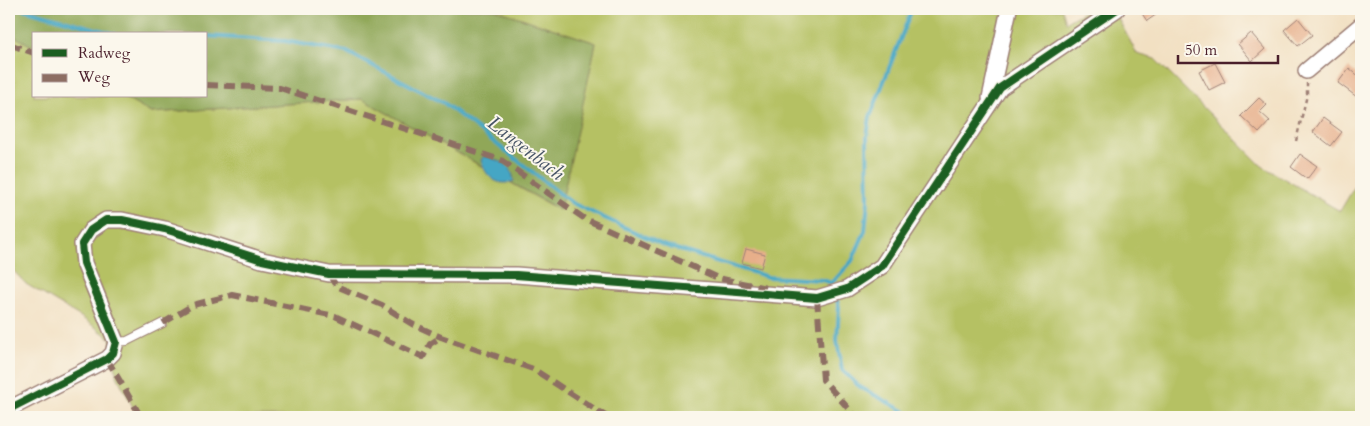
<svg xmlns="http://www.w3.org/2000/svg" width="1370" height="426" font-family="Cardo,serif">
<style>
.green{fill:#b5c163;stroke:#807047}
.forest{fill:#90a759;stroke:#6d6342}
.water{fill:#45a6c4;stroke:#486278}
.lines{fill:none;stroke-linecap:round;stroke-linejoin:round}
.stream{stroke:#45a6c4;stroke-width:4}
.building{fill:#e7af8a}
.lane-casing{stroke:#9e8076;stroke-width:10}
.street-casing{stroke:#9e8076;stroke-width:18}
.path{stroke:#9e8076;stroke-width:2.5;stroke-dasharray:4 4;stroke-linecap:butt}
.lane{stroke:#fff;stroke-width:8}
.street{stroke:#fff;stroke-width:15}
.quiet{stroke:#8d6e63;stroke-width:6;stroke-dasharray:12 6;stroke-linecap:butt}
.cycleway-casing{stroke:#fbf7ec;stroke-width:11}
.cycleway{stroke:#1b5e20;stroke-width:8}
.labels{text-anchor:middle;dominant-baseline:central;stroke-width:4;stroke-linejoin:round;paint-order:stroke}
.water-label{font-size:20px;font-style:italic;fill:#485568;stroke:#fbf7ec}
</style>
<rect width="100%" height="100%" fill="#fbf7ec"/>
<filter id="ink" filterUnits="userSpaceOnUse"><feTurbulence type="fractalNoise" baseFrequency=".02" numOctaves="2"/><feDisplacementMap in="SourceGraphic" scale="10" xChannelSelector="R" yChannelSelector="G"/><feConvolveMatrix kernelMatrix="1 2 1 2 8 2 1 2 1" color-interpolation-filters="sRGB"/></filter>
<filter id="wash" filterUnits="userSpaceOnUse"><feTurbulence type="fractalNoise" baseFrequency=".0096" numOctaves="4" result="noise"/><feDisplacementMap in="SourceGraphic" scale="20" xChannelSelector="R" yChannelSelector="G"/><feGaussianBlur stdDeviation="1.12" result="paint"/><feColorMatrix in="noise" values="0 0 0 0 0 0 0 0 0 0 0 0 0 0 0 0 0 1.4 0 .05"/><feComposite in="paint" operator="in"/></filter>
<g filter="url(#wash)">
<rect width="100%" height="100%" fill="#f2e0c2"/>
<!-- green -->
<polygon class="green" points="494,9 1062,9 1066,22 1089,9 1113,9 1137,54 1155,59 1262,166 1340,211 1361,176 1361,417 138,417 117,376 110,338 81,317 26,284 9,266 9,33 34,47 34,96 121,96 151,113 362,99 559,210 596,43"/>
<!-- forest -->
<polygon class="forest" points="9,9 494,9 596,43 560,210 362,99 151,113 121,96 206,96 206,34 34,34 34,47 9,33"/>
<!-- water -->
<path class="water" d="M 484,156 C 500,161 511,162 514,181 C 497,188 485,176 481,160 Z"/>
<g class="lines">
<!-- stream -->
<g class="stream">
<polyline points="23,9 115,34"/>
<polyline points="206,36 285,41 347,52 444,103 572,203 663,245 768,277 822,280 832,283"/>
<polyline points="832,283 852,261 865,231 868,201 867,137 870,117 912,9"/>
<polyline points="836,297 839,307 837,340 842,370 860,387 911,415 933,417"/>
</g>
</g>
<g id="blocks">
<!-- building -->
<g class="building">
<polygon points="1139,9 1164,9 1147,21"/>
<polygon points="1298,18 1312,35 1298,46 1284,30"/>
<polygon points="1251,33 1265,49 1252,61 1238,44"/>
<polygon points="1215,63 1225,82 1209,90 1199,71"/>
<polygon points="1349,68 1361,78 1361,100 1338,83"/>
<polygon points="1259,98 1267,105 1260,112 1270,121 1259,133 1241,116"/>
<polygon points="1323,118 1342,132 1331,146 1313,132"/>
<polygon points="1300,154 1317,166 1307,179 1291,167"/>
<polygon points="746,249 765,254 761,268 742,263"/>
</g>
</g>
</g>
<g filter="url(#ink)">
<use href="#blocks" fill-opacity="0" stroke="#9e8076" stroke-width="1"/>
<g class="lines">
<!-- lane casing -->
<g class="lane-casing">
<polyline id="lane" points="116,342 127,341 163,323"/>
</g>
<!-- street casing -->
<g class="street-casing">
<g id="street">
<polyline points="1306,71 1361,25"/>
<polyline points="990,98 1009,9"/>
<polyline points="9,409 107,359 113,353 116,342 84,263 82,244 91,230 106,220 122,220 165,229 262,260 329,274 516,275 817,298 847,289 882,266 1000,88 1117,9"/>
</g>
</g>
<!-- path -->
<polyline class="path" points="1296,141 1307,95 1307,83"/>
<!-- lane -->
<use href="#lane" class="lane"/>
<!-- street -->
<use href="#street" class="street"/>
<!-- quiet -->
<g class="quiet">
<polyline points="9,44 34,53"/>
<polyline points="206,85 280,88 501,160 585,219 718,278 766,288"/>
<polyline points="329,274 336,286 382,305 412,324 441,337 533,369 607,417"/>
<polyline points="817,298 823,380 856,417"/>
<polyline points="163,323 193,305 232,295 335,316 423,357 430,344 441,337"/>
<polyline points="107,359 141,417"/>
</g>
<!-- cycleway casing -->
<g class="cycleway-casing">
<polyline id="cycleway" points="9,409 107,359 113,353 116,342 84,263 82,244 91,230 106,220 122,220 165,229 262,260 329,274 516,275 817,298 847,289 882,266 1000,88 1117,9"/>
</g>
<!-- cycleway -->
<use href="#cycleway" class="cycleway"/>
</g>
</g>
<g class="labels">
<!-- water labels -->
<g class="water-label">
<text transform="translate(526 148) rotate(38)">Langenbach</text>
</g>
</g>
<!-- margin -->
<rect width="1370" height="426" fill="none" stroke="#fbf7ec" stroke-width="30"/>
<!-- legend -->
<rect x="32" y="32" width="175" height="65" fill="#fbf7ec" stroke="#b4a19f"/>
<rect x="42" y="49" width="25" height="8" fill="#1b5e20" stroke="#b4a19f"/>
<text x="78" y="58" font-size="15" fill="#4a1f2b">Radweg</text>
<rect x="42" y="74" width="25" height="8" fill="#8d6e63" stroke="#b4a19f"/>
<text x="78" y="82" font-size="15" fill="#4a1f2b">Weg</text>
<!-- scale -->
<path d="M1178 55v8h100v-8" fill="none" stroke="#4a1f2b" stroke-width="2.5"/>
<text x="1185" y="55" font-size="15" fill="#4a1f2b" stroke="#fbf7ec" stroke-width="4" paint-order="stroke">50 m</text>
</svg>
